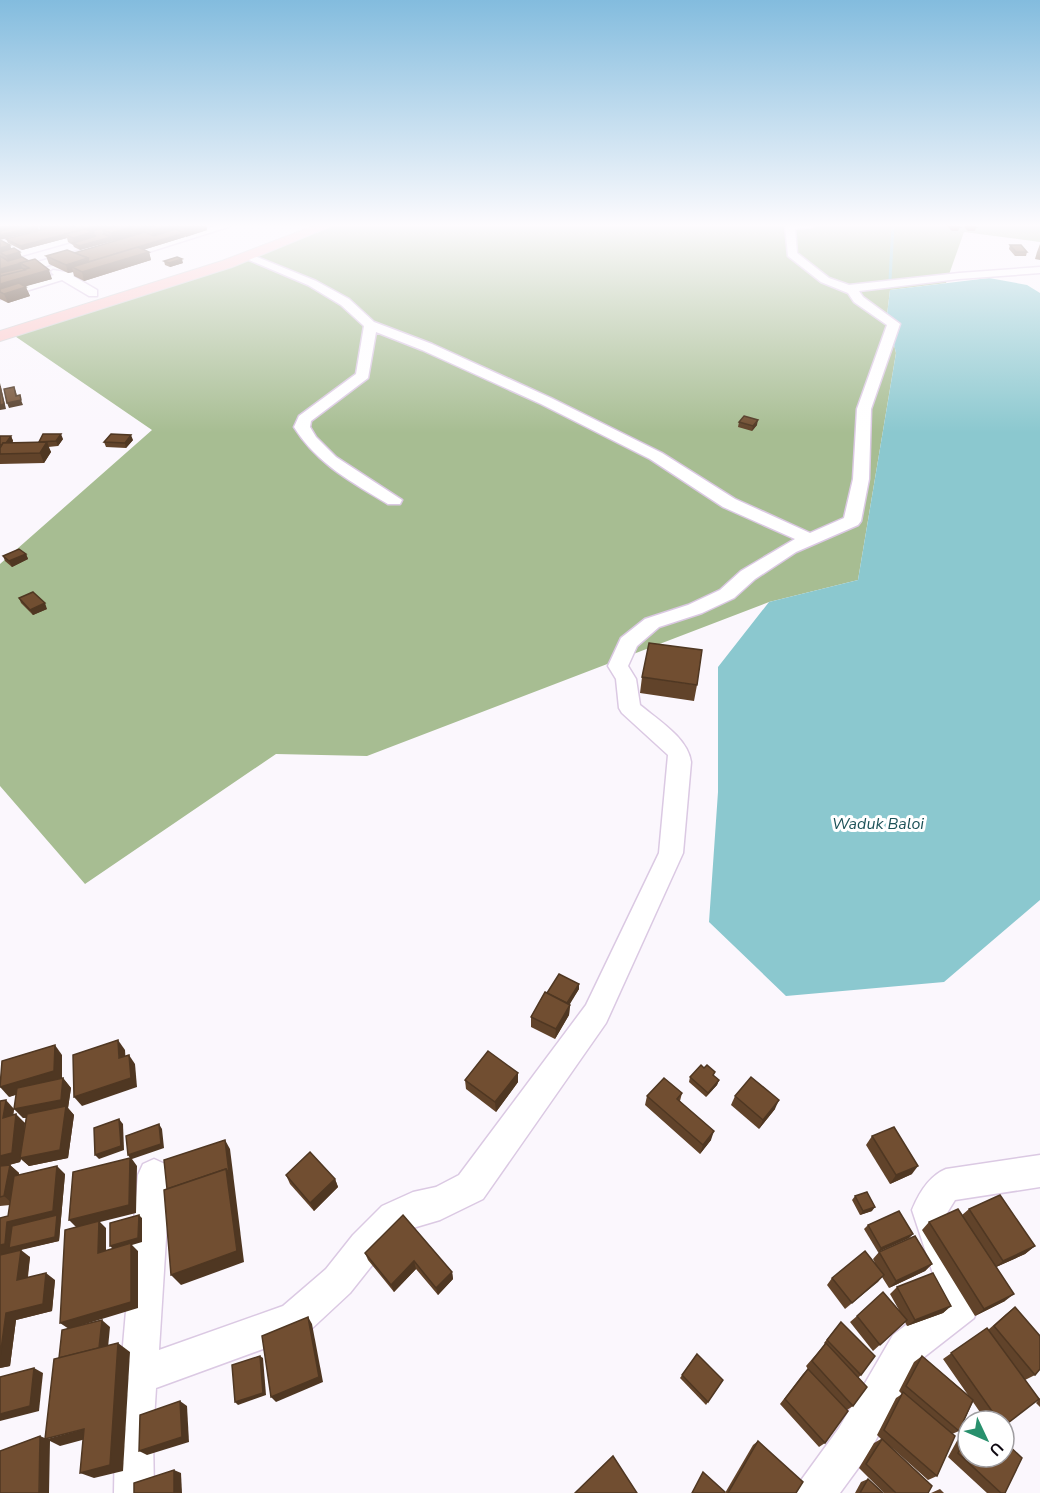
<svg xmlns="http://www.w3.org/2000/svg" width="1040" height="1493" font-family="'Nunito Sans',sans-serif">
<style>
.forest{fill:#a7bd92}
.water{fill:#8bc8cf}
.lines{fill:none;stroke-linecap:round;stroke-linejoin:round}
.stream{stroke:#8bc8cf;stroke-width:3}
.minor-casing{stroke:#dbc9e3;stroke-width:3}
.major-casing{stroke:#d4d3d4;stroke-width:2}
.minor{fill:#fff;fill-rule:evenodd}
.major{fill:#fbcaca;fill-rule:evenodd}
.wall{fill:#61432a}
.shaded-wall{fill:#4f3722}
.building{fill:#714e31;stroke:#4f3722;stroke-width:1.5}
.labels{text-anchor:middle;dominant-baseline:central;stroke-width:6;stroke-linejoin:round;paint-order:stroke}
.water-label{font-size:16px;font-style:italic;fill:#1d5258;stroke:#fff}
</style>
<rect width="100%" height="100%" fill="#fbf7fd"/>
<!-- forest -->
<polygon class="forest" points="325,224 1040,224 1040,242 964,232 946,283 890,290 887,315 896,353 858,580 769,602 367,756 276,754 85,884 0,786 0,564 152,430 6,330 210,267"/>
<!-- water -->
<polygon class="water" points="989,278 1027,285 1040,293 1040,900 944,982 786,996 709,922 718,792 718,667 769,602 858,580 896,353 887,315 890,290"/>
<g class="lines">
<!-- stream -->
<polyline class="stream" points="890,280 893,224"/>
<!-- minor casing -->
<g class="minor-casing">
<g id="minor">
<polygon points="117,224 134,224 0,262 0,256"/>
<polygon points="222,224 231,226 73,276 97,290 97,296 89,296 62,280 0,299 0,291 54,275 51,272 53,270 65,272"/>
<path d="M 817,224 L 812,227 L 795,229 L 797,253 L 829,278 L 849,285 L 959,273 L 1040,267 L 1040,273 L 959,279 L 859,291 L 863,297 L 900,324 L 871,409 L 869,479 L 861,521 L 858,525 L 796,552 L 755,579 L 734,598 L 702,613 L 659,627 L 637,646 L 628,666 L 636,679 L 640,705 C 658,720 688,738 691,762 L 683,853 L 606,1023 L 483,1199 L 440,1220 L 406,1230 L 377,1259 L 350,1293 L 307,1333 L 156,1388 L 153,1436 L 154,1493 L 114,1493 L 115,1436 L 138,1175 L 143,1164 L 154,1159 L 165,1164 L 170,1175 L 159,1350 L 283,1306 L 326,1269 L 353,1235 L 382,1206 L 413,1192 L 436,1187 L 459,1175 L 586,1005 L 659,853 L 668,755 L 622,713 L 619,708 L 616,679 L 608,666 L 621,638 L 645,619 L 688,605 L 720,590 L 741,571 L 795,539 L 723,507 L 650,459 L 541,404 L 422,350 L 376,332 L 368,378 L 311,421 L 310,427 L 316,437 L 336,457 L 402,500 L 400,504 L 388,504 C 352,482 317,464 294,427 L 299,416 L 356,374 L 364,326 L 341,305 L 308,285 L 242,257 L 248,254 L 252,255 L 316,281 L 349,299 L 374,322 L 432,344 L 551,398 L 662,453 L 735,499 L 810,533 L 844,518 L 853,479 L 857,409 L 887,325 L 854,302 L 848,293 L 821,282 L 788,256 L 785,225 Z"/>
<polygon points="78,251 84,254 82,256 0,279 0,272"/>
<path d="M 1040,1155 L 1040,1187 L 955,1200 L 947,1213 L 979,1305 L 974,1318 L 919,1361 L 867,1456 L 840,1493 L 796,1493 L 802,1479 L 839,1428 L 893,1335 L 941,1298 L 912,1210 C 919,1193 929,1176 946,1169 Z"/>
</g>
</g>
<!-- major casing -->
<g class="major-casing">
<polygon id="major" points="319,224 336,224 232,267 0,341 0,331 222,261"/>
</g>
<!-- minor -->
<use href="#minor" class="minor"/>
<!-- major -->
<use href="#major" class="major"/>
</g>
<!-- wall -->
<g class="wall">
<polygon points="63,224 107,224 108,227 116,226 116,224 206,224 207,230 143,250 149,252 151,260 84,281 74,276 73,272 68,273 49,264 46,256 74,253 146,233 146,232 80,250 74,247 73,245 68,242 67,238 22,250 8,243 6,239"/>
<polygon points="947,224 956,224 960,227 958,231 952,231 947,226"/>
<polygon points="965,224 972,224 976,227 975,231 968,231 964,227"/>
<polygon points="0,240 10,245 11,249 52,279 25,286 30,296 8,303 0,299"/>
<polygon points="1040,244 1040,260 1035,259 1037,252"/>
<polygon points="1010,245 1027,252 1026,256 1015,256 1009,249"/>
<polygon points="164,261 183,263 170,267 165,265"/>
<polygon points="739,422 757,425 752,431 738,427"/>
<polygon points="0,436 11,436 13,441 12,443 39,442 63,439 58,446 48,447 51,452 44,463 0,464"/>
<polygon points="133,440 126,448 106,447 104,442"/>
<polygon points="26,554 28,559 12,567 5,561 3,556"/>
<polygon points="19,598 47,609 33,615 21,603"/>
<polygon points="642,677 697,685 694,701 640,693"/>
<polygon points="579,984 579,989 569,1004 570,1005 569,1015 555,1039 531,1027 531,1017 547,993"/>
<polygon points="62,1055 62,1079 63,1078 71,1088 68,1108 74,1115 68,1158 29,1166 21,1159 20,1162 6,1166 10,1165 19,1173 19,1175 65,1174 59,1241 14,1251 30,1257 28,1277 55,1280 52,1311 16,1320 10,1366 0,1368 0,1218 8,1216 10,1205 0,1206 0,1101 14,1109 13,1115 25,1123 23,1137 26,1118 23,1118 17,1094 9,1097"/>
<polygon points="518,1073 518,1082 496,1112 466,1089 465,1080"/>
<polygon points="714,1076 719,1080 717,1085 706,1097 689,1082 690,1077"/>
<polygon points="682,1093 680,1101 711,1140 700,1154 645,1105 647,1096"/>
<polygon points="735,1096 775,1109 759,1129 731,1105"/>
<polygon points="872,1136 912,1174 890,1184 866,1145"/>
<polygon points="286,1175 335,1179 338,1187 314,1211 290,1184"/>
<polygon points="855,1196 872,1211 860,1215 852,1200"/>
<polygon points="969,1209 1035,1246 1025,1254 996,1267 1005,1301 975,1316 922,1230 929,1222 962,1215"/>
<polygon points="403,1215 452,1272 453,1279 438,1295 416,1269 394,1292 368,1260 365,1253"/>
<polygon points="868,1225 913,1234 909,1238 878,1252 864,1229"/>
<polygon points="879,1252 932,1264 925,1271 889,1288 882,1277 845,1309 827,1285 832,1278 875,1263 873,1259"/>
<polygon points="897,1287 951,1306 943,1313 907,1326 905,1322 873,1351 850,1322 857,1316 899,1310 890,1294"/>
<polygon points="1015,1307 1035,1375 1025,1380 1039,1399 1040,1398 1040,1407 1036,1403 1039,1399 1004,1421 986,1421 973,1402 959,1431 952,1434 937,1476 928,1480 890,1446 928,1493 884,1493 859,1468 874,1443 881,1439 877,1435 896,1398 902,1394 899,1391 914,1362 922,1356 968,1395 943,1359 987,1328 988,1330 1006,1314"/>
<polygon points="841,1322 861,1375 859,1377 853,1406 847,1410 825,1443 819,1447 780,1404 803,1374 808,1369 806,1366 825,1344 824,1343"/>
<polygon points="697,1354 723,1380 706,1405 680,1378"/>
<polygon points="977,1416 982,1421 968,1421"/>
<polygon points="968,1421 968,1457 1005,1493 987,1493 948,1457"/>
<polygon points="758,1441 796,1493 725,1493 753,1445"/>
<polygon points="868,1479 883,1493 855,1493 861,1482"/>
<polygon points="940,1489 944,1493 931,1493"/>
</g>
<!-- shaded-wall -->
<g class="shaded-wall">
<polygon points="7,224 33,224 0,235 0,226"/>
<polygon points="38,224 50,224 51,227 40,230"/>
<polygon points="97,224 107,224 108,227 99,230"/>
<polygon points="121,224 137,224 138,228 131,230 133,236 113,241 111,233 122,228"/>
<polygon points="146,224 163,224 148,229"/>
<polygon points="198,224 206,224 207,230 186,237 184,228"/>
<polygon points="174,225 176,233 154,239 152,231"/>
<polygon points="38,226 39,230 0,240 0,235"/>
<polygon points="97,226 98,230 72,237 66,234"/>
<polygon points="146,227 145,228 146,232 134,235 133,231"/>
<polygon points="93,232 96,240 75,244 73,238"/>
<polygon points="184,233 185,237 90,266 72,267 73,272 68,273 66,265"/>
<polygon points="65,234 67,238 22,250 20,246"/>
<polygon points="111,237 112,241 80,250 79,246"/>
<polygon points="10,245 13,254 0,252 0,248"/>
<polygon points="20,252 23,260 9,264 6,256"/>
<polygon points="149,252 151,260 84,281 82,272"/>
<polygon points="182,259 183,263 170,267 169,263"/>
<polygon points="21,263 22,268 0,274 0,269"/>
<polygon points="49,270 52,279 2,293 0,292 0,280"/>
<polygon points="26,287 30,296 8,303 4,294"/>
<polygon points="0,383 6,409 0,410"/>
<polygon points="14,387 16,392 18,400 21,400 23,405 9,408 7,403 16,396"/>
<polygon points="758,420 757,425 752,431 753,426"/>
<polygon points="61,434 63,439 58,446 56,441"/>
<polygon points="131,435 133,440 126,448 125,443"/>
<polygon points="11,436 13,441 7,450 5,445"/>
<polygon points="47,442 51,452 44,463 40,453"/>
<polygon points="26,554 28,559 12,567 9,561"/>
<polygon points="45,603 47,609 33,615 30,610"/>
<polygon points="579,984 579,989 567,1009 567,1004"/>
<polygon points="570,1005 569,1015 555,1039 556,1029"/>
<polygon points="118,1040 125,1050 126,1068 119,1058"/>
<polygon points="55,1045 62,1055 62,1081 9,1097 0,1087"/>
<polygon points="129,1055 135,1064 137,1087 82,1106 74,1097"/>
<polygon points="518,1073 518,1082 496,1112 495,1102"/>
<polygon points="63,1078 71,1088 68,1108 74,1115 68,1158 29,1166 21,1159 20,1162 0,1167 0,1156 16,1114 25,1123 21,1158 66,1110 23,1118 14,1109"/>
<polygon points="719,1080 717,1085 706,1097 708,1093"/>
<polygon points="6,1100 14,1109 12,1127 3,1118"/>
<polygon points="779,1100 775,1109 759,1129 763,1120"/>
<polygon points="119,1119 123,1124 124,1150 99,1159 95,1155"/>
<polygon points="159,1124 162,1129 164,1148 132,1159 137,1166 136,1213 100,1222 106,1228 106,1260 98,1253 77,1228 69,1220 130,1158 128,1155"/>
<polygon points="714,1131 711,1140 700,1154 703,1145"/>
<polygon points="225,1140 230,1149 244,1262 181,1285 171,1275 174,1202"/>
<polygon points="10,1165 19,1173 13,1204 4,1196"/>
<polygon points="57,1166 65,1174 59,1241 0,1255 0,1245 7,1222"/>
<polygon points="918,1166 912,1174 890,1184 896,1175"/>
<polygon points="335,1179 338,1187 314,1211 310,1203"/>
<polygon points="875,1207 872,1211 860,1215 863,1211"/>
<polygon points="139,1215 142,1218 142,1242 132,1245 138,1251 138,1308 69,1329 60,1323 114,1250 110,1246"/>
<polygon points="913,1234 909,1238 878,1252 881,1248"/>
<polygon points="1035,1246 1025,1254 994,1268 1003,1261"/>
<polygon points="21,1250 30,1257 26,1287 17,1280"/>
<polygon points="414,1261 416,1269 394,1292 391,1285"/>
<polygon points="932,1264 925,1271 889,1288 896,1281"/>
<polygon points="452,1272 453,1279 438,1295 436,1288"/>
<polygon points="46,1273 55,1280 52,1311 16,1320 10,1366 0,1368 0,1357 6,1313"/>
<polygon points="884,1275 878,1282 845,1309 852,1303"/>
<polygon points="1014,1294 1005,1301 975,1316 984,1309"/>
<polygon points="951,1306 943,1313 907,1326 915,1320"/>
<polygon points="308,1317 312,1324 323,1382 276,1402 271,1397"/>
<polygon points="102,1320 110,1327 107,1358 68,1368"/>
<polygon points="118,1343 130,1352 123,1471 94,1478 80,1473"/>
<polygon points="260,1356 263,1358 266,1395 238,1405 235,1402"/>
<polygon points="34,1368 43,1373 39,1411 0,1421 0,1414"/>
<polygon points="180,1401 187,1406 189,1442 147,1455 139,1451"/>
<polygon points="84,1429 97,1436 60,1446 50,1441 49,1493 39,1493 40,1436 47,1439"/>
<polygon points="174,1470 181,1473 182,1493 174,1493"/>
</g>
<!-- building -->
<g class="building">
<polygon points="27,224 34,224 38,226 0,235 0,231"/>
<polygon points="63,224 67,224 73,227 78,224 93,224 97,226 20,246 6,239"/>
<polygon points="123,224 131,227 111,233 103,230"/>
<polygon points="138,224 146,227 133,231 131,227 129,227"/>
<polygon points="160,224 198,224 184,228 174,225 152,231 145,228"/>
<polygon points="950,224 956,224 960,227 953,227"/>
<polygon points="966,224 972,224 976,227 970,227"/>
<polygon points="114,225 117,226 103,230 104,233 103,234 111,237 79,246 73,243 96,236 95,236 93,232 92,231"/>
<polygon points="85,229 93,232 73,238 65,234"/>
<polygon points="175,229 184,233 89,262 88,258 74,253 145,232 154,236"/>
<polygon points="0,240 10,245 0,248"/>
<polygon points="1010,245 1021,245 1027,252 1016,252"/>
<polygon points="138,247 149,252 82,272 72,267"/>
<polygon points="14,248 20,252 6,256 0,252"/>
<polygon points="67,250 88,258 66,265 46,256"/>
<polygon points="0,256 8,261 22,257 29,261 0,269"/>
<polygon points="177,257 182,259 169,263 164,261"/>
<polygon points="35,259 49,270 0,284 0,276 29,268 20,263"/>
<polygon points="22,268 25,270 0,276 0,273"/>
<polygon points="19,283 26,287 4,294 0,292 0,289"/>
<polygon points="0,386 4,404 0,405"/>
<polygon points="14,387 16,396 20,395 21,400 7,403 4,389"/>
<polygon points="744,416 758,420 753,426 739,422"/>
<polygon points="43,434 61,434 56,441 39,442"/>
<polygon points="111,434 131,435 125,443 104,442"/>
<polygon points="0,436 11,436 6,443 3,443 2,445 0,445"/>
<polygon points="47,442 40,453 0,454 0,448 3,443"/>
<polygon points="19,549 26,554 9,561 3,556"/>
<polygon points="33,592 45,603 30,610 19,598"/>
<polygon points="649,643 702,650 697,685 642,677"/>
<polygon points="559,974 579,984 567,1003 547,993"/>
<polygon points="545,992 570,1005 556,1029 531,1017"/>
<polygon points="118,1040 119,1058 129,1055 131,1078 74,1097 73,1055"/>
<polygon points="55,1045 54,1071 0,1087 2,1061"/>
<polygon points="488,1051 518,1073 495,1102 465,1080"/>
<polygon points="701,1065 704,1068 707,1065 715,1072 713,1075 719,1080 708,1093 690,1077"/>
<polygon points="751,1077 779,1100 763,1120 735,1096"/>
<polygon points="63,1078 61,1100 14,1109 17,1088"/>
<polygon points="664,1078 682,1093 677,1099 714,1131 703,1145 647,1096"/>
<polygon points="6,1100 3,1118 16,1114 12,1153 0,1156 0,1101"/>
<polygon points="66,1106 60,1150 20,1158 27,1114"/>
<polygon points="119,1119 121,1146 95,1155 94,1128"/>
<polygon points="159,1124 161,1144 128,1155 126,1136"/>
<polygon points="894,1127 918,1166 896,1175 872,1136"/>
<polygon points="225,1140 229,1173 226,1169 167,1189 164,1160"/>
<polygon points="310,1152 335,1179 310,1203 286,1175"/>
<polygon points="130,1158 129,1205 69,1220 73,1172"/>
<polygon points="10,1165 4,1196 0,1197 0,1166"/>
<polygon points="57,1166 53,1211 7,1222 5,1244 0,1245 0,1218 8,1216 14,1176"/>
<polygon points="226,1169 237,1251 171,1275 164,1190"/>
<polygon points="867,1192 875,1207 863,1211 855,1196"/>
<polygon points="1000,1195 1035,1246 1003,1261 969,1209"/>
<polygon points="958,1209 1014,1294 984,1309 929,1222"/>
<polygon points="899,1211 913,1234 881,1248 868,1225"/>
<polygon points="57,1215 55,1237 9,1248 12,1226"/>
<polygon points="139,1215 138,1238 110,1246 110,1223"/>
<polygon points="403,1215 452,1272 436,1288 414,1261 391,1285 365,1253"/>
<polygon points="99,1221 98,1253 131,1243 131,1302 60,1323 65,1230"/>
<polygon points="915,1236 932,1264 896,1281 879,1252"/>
<polygon points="21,1250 17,1280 46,1273 43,1304 6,1313 0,1357 0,1255"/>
<polygon points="865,1251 884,1275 852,1303 832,1278"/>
<polygon points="933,1273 951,1306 915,1320 897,1287"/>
<polygon points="883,1292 907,1320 880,1345 857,1316"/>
<polygon points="1015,1307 1040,1336 1040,1369 1035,1375 994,1326"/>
<polygon points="308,1317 319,1377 271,1397 262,1336"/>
<polygon points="102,1320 99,1348 59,1358 62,1330"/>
<polygon points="841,1322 875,1356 861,1375 827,1340"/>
<polygon points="987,1328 1039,1399 1004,1426 1004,1421 999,1421 951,1353"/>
<polygon points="118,1343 110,1465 80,1473 84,1429 45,1439 54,1359"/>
<polygon points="826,1343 867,1387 853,1406 812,1361"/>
<polygon points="697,1354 723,1380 708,1402 682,1375"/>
<polygon points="260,1356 263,1393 235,1402 232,1365"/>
<polygon points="922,1356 973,1400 959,1431 906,1386"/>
<polygon points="34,1368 30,1406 0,1414 0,1377"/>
<polygon points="808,1369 848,1411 825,1443 785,1399"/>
<polygon points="903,1392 955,1436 937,1476 884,1430"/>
<polygon points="180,1401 182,1437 139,1451 140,1415"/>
<polygon points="977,1416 982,1421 975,1421"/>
<polygon points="968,1433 968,1457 1004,1457 1004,1441 1022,1458 1005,1493 1001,1493 958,1453"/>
<polygon points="40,1436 39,1493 0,1493 0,1451"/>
<polygon points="882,1439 932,1486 928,1493 896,1493 866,1464"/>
<polygon points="758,1441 803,1482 796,1493 728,1493"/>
<polygon points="613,1456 637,1493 575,1493"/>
<polygon points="174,1470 174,1493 134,1493 134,1483"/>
<polygon points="703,1472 725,1492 724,1493 692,1493"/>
<polygon points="868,1479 883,1493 860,1493"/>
</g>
<!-- sky -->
<linearGradient id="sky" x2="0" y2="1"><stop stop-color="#83bcde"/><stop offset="0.52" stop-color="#fdfbfe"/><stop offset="1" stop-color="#fdfbfe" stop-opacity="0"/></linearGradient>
<rect width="1040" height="433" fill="url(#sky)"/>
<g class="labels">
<!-- water labels -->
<g class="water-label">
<text x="878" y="824">Waduk Baloi</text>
</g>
</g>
<!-- north arrow -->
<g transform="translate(986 1439) rotate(134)"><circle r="28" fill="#ffffff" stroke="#9f9da0" stroke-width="1.5"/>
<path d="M0-4.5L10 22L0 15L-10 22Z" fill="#28906d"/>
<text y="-9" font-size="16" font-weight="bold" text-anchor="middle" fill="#0f0911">U</text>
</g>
</svg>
